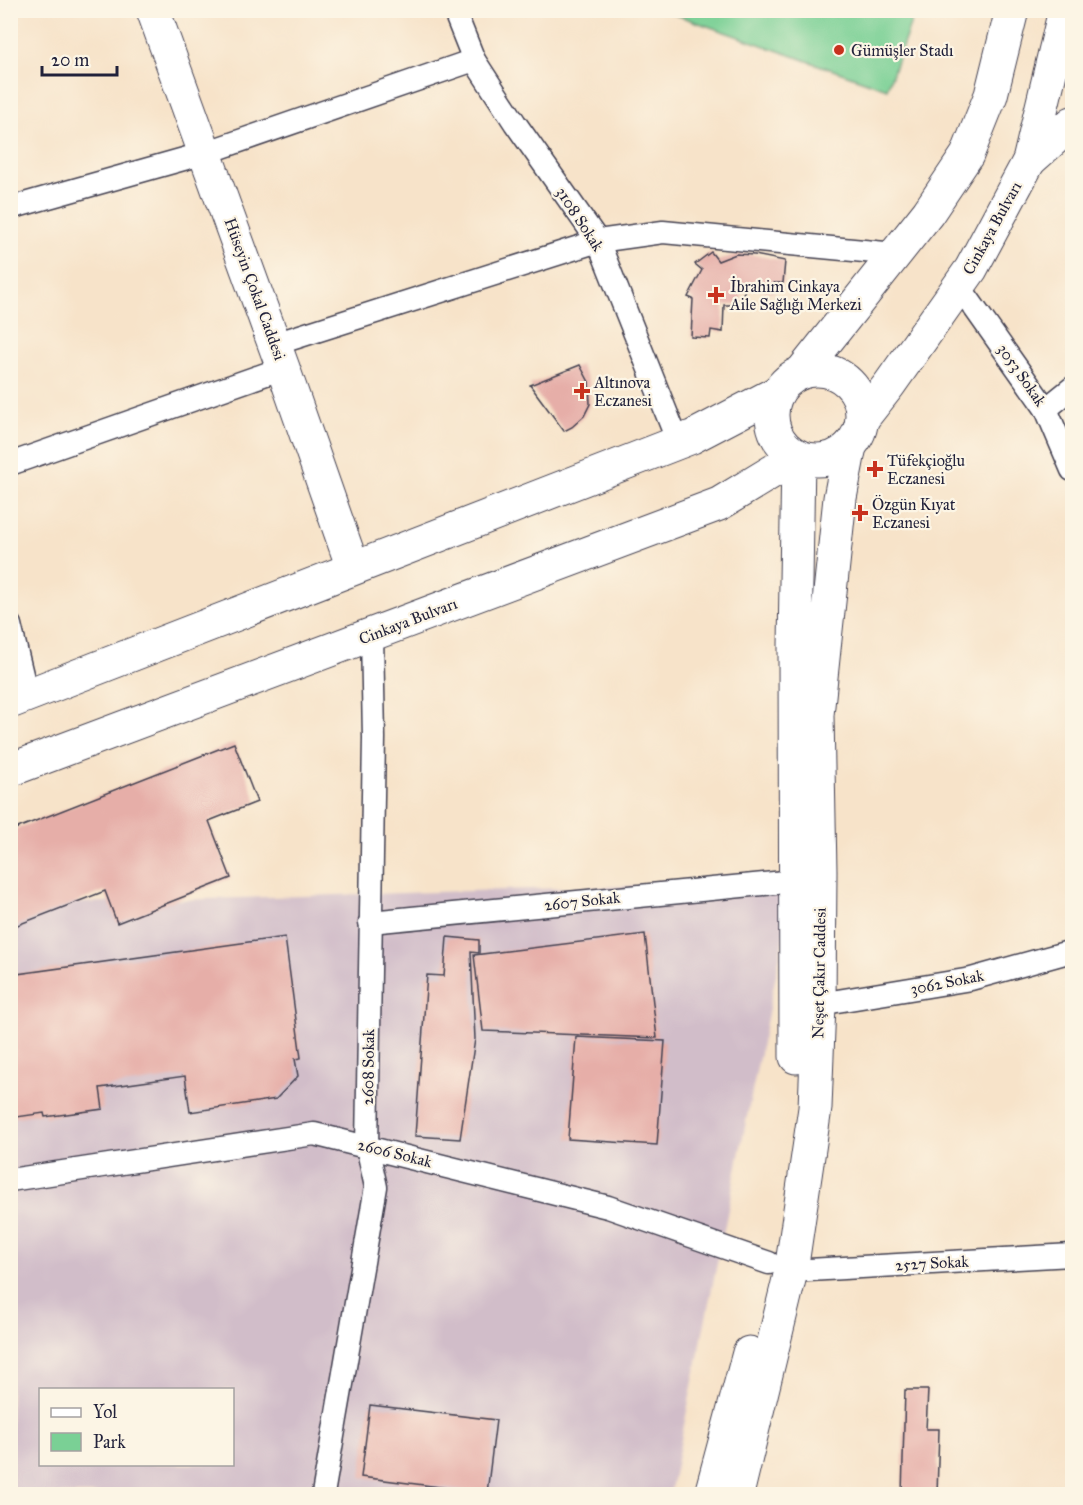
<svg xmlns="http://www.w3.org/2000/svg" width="1083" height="1505" font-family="'IM FELL Great Primer',serif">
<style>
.industrial{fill:#d1bdc9;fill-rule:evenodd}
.green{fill:#7ad095;stroke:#4e7968;stroke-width:1.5}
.building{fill:#e6aea8}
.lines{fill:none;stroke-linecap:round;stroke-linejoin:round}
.street-casing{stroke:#423f50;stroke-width:25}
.secondary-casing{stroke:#423f50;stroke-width:35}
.primary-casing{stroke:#423f50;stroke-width:35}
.street{stroke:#fff;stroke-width:22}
.secondary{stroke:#fff;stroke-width:33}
.primary{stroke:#fff;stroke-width:33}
.poi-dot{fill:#c8321e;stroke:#fcf5e5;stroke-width:2}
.labels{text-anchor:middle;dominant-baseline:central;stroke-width:4.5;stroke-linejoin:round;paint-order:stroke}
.poi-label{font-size:16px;fill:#22223b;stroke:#fcf5e5;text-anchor:start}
.street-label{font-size:16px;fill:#22223b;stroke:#fcf5e5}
</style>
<rect width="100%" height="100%" fill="#fcf5e5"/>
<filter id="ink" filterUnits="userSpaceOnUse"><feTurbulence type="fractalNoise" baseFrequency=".0167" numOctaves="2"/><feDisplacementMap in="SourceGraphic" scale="12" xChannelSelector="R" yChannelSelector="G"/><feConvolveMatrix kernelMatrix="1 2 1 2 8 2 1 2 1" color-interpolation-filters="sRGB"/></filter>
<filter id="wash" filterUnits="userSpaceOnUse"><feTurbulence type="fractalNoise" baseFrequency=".008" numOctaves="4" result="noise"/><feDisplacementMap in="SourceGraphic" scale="24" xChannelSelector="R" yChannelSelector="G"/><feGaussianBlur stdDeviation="1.35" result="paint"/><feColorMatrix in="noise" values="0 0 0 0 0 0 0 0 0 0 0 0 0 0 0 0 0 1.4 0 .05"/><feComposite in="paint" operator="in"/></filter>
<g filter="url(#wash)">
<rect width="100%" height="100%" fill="#f7e3c9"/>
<!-- industrial -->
<path class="industrial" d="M 795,881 L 670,1494 L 11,1494 L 10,905 ZM 40,1390 L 232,1390 L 232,1464 L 40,1464 Z"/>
<!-- green -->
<polygon class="green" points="665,11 915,11 887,89"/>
<g id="blocks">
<!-- building -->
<g class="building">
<polygon points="711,252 718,261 736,254 755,255 785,261 783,283 774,283 774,292 746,288 739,301 734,305 724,305 723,332 711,330 710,338 691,337 693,299 688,297 702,270 695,264"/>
<polygon points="580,365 589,382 590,404 584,416 572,427 564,431 530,385"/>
<polygon points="234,743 257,802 209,821 231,878 117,923 105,891 10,928 10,831"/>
<polygon points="645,934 657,1038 483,1031 474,955"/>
<polygon points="285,937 301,1058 295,1059 298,1076 276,1099 190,1112 185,1076 100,1088 103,1109 45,1117 44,1113 10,1118 10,975"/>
<polygon points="447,937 479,940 479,953 471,952 475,1039 460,1139 415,1136 427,975 444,976"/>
<polygon points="576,1037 665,1041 657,1145 568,1139"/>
<polygon points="905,1390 928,1390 926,1429 939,1429 937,1494 902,1494"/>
<polygon points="370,1405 496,1420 487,1493 361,1477"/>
</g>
</g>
</g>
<g filter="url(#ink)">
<use href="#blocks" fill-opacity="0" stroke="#423f50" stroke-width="1.5"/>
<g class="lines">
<!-- street casing -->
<g class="street-casing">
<g id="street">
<polyline points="454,10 474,60 515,123 598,241 678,442"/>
<polyline points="10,208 205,153 474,60"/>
<polyline points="959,286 1046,409 1072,470"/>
<polyline points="275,344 598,241 663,232 896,254"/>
<polyline points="1046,409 1072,388"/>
<polyline points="10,464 283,368"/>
<polyline points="10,625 27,695"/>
<polyline points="370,922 795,881"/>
<polyline points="819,1004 971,979 1072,951"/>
<polyline points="10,1180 314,1134 608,1207 769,1263"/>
<polyline points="791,1271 1072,1255"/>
<polyline points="323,1494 376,1187 367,1146 374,738 372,635"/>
</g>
</g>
<!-- secondary casing -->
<g class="secondary-casing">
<g id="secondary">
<polyline points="153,10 283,368 353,568"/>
<polyline points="1029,161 1072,123"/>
</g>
</g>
<!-- primary casing -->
<g class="primary-casing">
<g id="primary">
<circle cx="817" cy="415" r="45"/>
<polyline points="801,373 928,213 967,155 991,95 1012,10"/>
<polyline points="863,418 889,385 971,269 1029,161 1065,10"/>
<polyline points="10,702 692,437 778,392"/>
<polyline points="10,770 719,504 798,456"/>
<polyline points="796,1057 795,646 798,456"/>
<polyline points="711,1494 749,1353"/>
<polyline points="737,1494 791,1271 815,1108 819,1004 820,871 817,715 840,498 850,446"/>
</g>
</g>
<!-- street -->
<use href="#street" class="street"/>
<!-- secondary -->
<use href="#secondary" class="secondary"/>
<!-- primary -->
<use href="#primary" class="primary"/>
</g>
</g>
<!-- markers -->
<g class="poi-dot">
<circle cx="839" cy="50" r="6"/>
<path d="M713 286h6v6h6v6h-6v6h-6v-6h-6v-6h6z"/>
<path d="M579 382h6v6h6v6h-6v6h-6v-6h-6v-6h6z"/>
<path d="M872 460h6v6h6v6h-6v6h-6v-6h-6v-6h6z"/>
<path d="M857 504h6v6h6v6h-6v6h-6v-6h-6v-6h6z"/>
</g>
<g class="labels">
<!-- poi labels -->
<g class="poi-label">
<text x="851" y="50">Gümüşler Stadı</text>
<text x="730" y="286">İbrahim Cinkaya<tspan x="730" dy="18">Aile Sağlığı Merkezi</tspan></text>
<text x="594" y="382">Altınova<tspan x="594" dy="18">Eczanesi</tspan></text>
<text x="887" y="460">Tüfekçioğlu<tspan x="887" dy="18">Eczanesi</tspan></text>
<text x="872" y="504">Özgün Kıyat<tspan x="872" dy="18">Eczanesi</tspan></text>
</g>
<!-- street labels -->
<g class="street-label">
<text transform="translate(580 219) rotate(57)">3108 Sokak</text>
<text transform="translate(992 228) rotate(-61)">Cinkaya Bulvarı</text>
<text transform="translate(255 289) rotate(70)">Hüseyin Çokal Caddesi</text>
<text transform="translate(1022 375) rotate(55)">3053 Sokak</text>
<text transform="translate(408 621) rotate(-21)">Cinkaya Bulvarı</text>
<text transform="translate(582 901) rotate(-6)">2607 Sokak</text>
<text transform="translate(819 973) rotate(-89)">Neşet Çakır Caddesi</text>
<text transform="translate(947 982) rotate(-11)">3062 Sokak</text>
<text transform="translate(368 1067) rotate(-89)">2608 Sokak</text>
<text transform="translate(395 1153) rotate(14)">2606 Sokak</text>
<text transform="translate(932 1263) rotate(-3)">2527 Sokak</text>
</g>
</g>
<!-- margin -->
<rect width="1083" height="1505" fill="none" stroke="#fcf5e5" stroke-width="36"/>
<!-- legend -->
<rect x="39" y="1388" width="195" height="78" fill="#fcf5e5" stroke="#a5a1a1" stroke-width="1.5"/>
<rect x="51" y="1408" width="30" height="9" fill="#ffffff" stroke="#a5a1a1" stroke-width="1.5"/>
<text x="93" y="1418" font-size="18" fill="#22223b">Yol</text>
<rect x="51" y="1433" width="30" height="18" fill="#7ad095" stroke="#a5a1a1" stroke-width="1.5"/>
<text x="93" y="1448" font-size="18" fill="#22223b">Park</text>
<!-- scale -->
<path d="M42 66v9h75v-9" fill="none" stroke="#22223b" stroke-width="3"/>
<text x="51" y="66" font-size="18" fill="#22223b" stroke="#fcf5e5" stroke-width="4.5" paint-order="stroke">20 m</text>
</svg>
